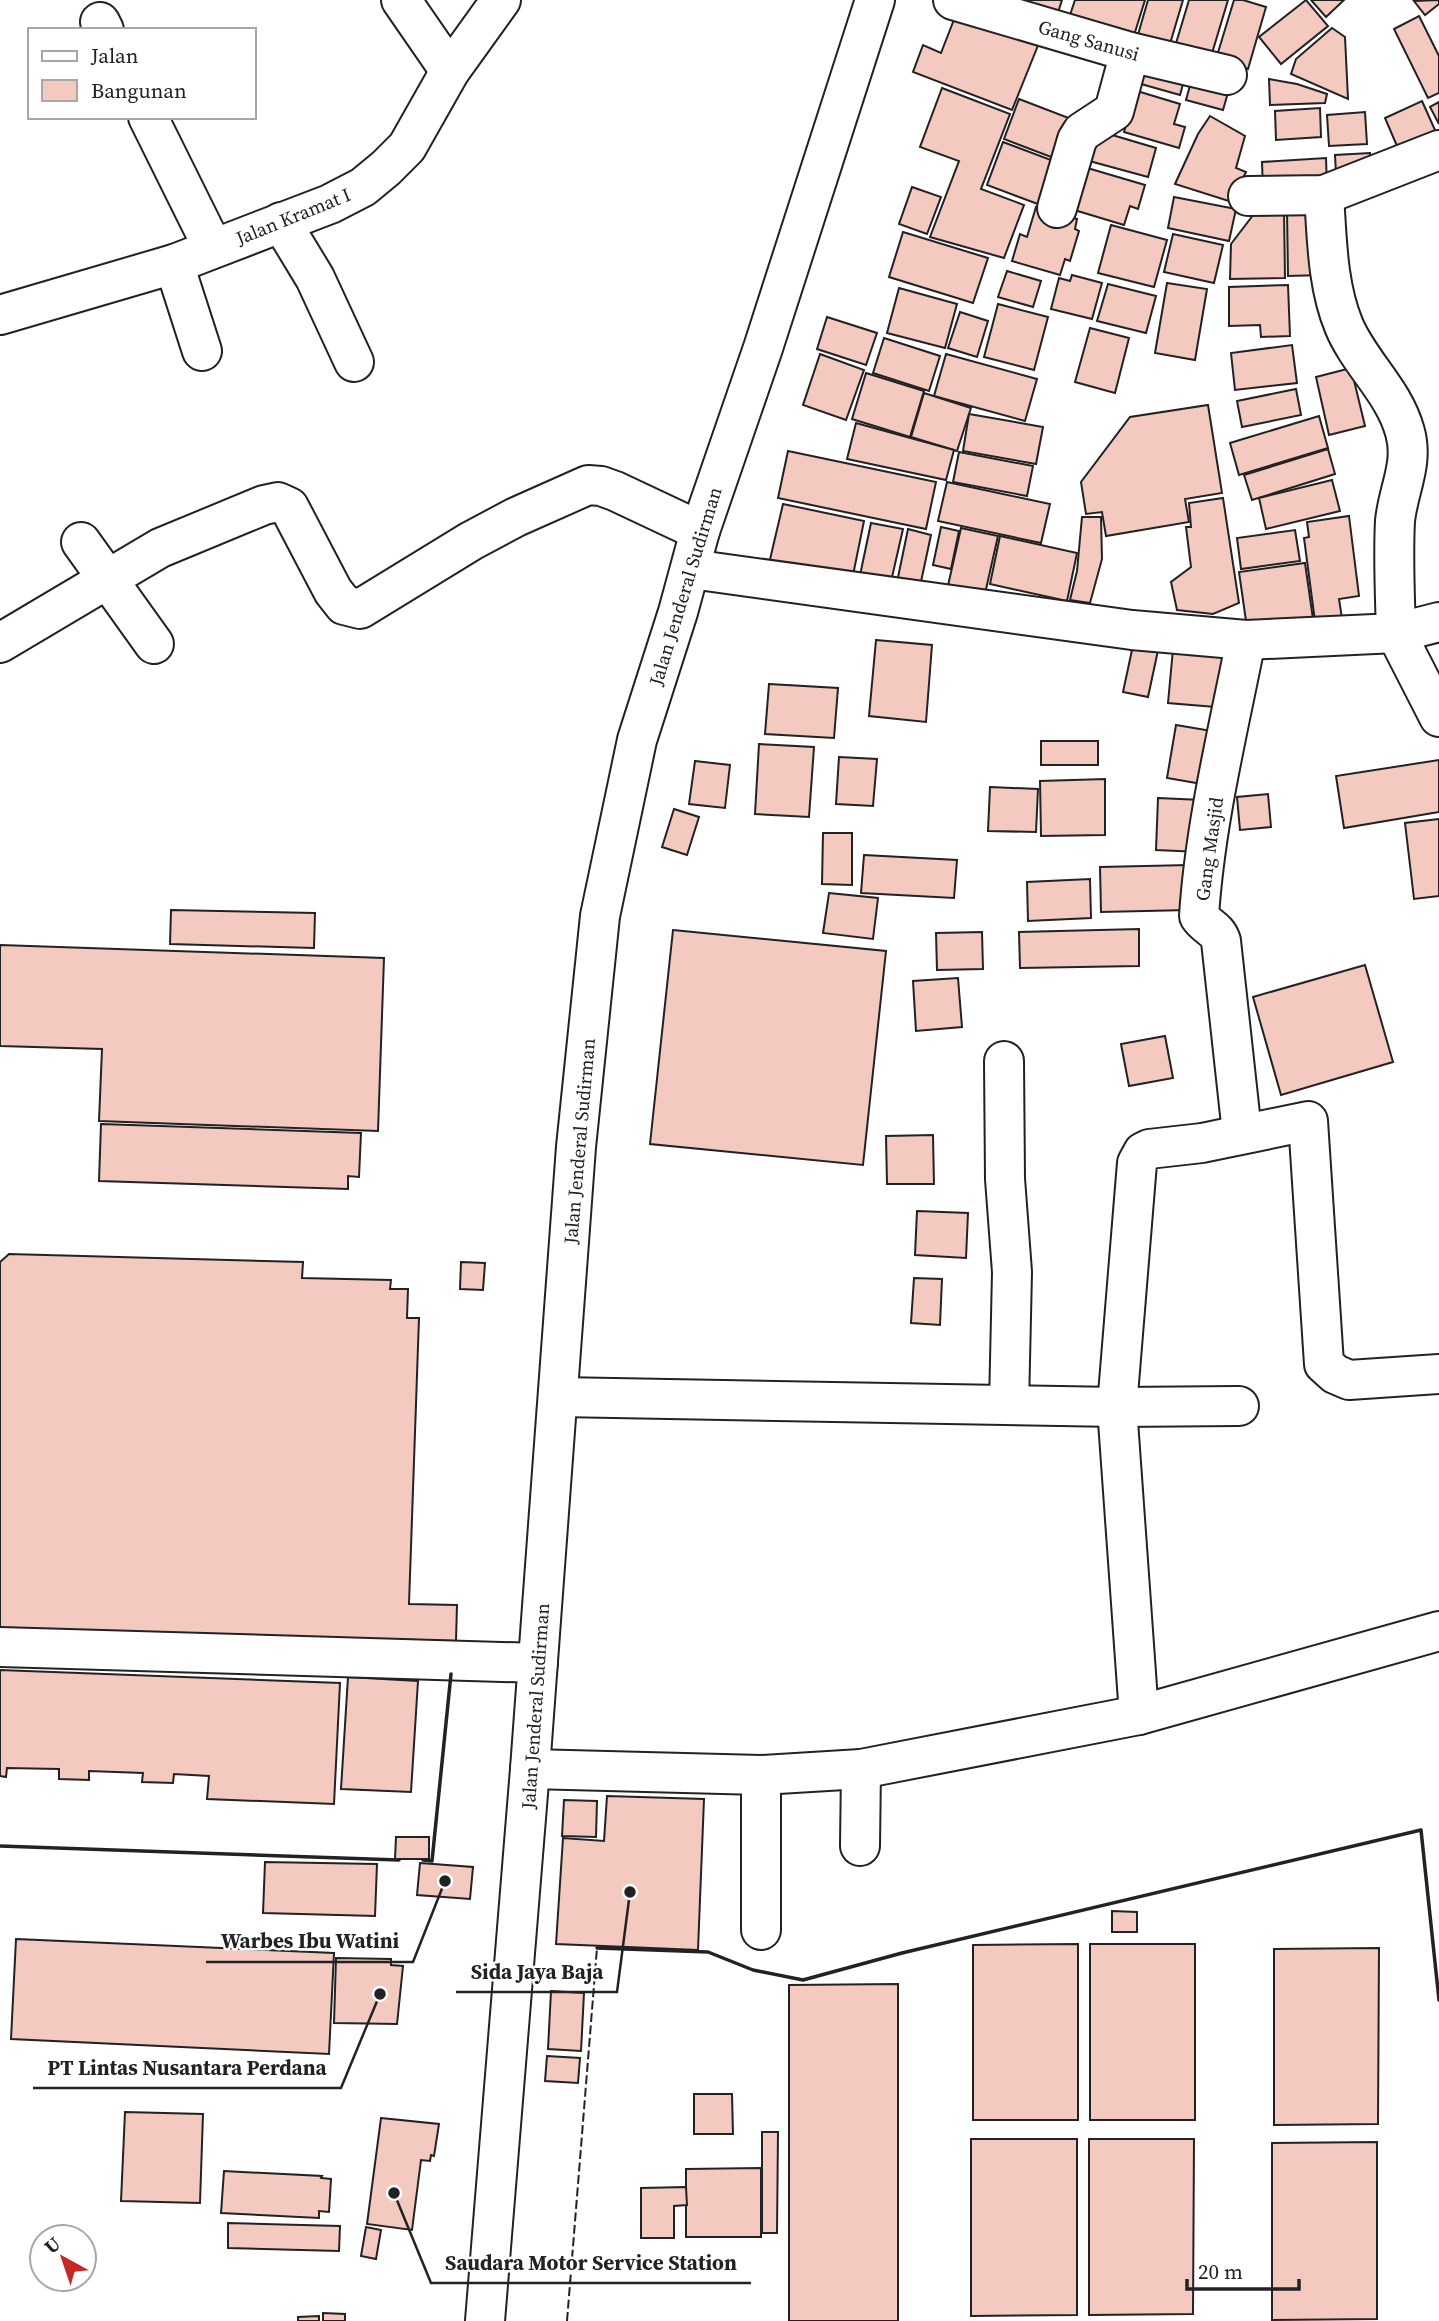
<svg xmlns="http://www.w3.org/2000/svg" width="1439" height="2321" font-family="'Source Serif 4',serif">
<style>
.building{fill:#f3c9c0;stroke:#222;stroke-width:2}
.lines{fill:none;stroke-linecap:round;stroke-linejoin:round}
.minor-casing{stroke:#222;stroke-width:42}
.highway-casing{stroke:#222;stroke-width:42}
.minor{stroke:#fff;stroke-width:38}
.highway{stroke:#fff;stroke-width:38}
.fence{stroke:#222;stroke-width:2;stroke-dasharray:9 3.5;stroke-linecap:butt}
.wall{stroke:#222;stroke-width:3.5}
.labels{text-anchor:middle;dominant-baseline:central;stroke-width:5;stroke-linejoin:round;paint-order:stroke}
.street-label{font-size:19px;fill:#222;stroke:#fff}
.leader{fill:none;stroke:#222;stroke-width:2.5}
.callout-dot{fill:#222;stroke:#fff;stroke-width:2.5}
.callout-label{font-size:21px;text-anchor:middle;font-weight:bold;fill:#222;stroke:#fff;stroke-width:5;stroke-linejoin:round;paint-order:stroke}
</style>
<rect width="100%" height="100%" fill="#fff"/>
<!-- building -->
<g class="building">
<polygon points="981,0 1062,0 1055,22"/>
<polygon points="1075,0 1145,0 1131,45 1067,24"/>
<polygon points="1148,0 1183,0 1167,54 1135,45"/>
<polygon points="1189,0 1228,0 1210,60 1174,50"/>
<polygon points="1234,0 1243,0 1266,7 1248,69 1216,59"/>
<polygon points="1306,0 1328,26 1281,64 1259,37"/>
<polygon points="1311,0 1344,0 1326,17"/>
<polygon points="1439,0 1439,4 1425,15 1414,1"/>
<polygon points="1419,16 1439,56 1439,93 1428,98 1394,29"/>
<polygon points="955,17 1039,43 1012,110 913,72 923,45 941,53"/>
<polygon points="1332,28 1345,37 1348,99 1291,74 1296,59"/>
<polygon points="1140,63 1185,77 1180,95 1134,82"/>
<polygon points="1192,78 1229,89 1223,110 1186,100"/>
<polygon points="1269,79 1297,84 1327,94 1325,103 1270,105"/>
<polygon points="942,88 1010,114 981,189 1024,205 1004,258 930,237 959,161 920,147"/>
<polygon points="1137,91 1180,104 1174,124 1185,127 1179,148 1124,132"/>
<polygon points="1019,99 1074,120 1059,160 1004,139"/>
<polygon points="1422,101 1439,139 1403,160 1385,118"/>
<polygon points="1439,102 1439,124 1430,107"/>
<polygon points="1320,108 1321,137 1276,140 1275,111"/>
<polygon points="1365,112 1367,144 1329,146 1327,115"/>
<polygon points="1210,116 1245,136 1236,168 1246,172 1232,202 1175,184 1198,134"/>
<polygon points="1092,129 1156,148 1148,177 1082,159"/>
<polygon points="1003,142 1059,163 1043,206 987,185"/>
<polygon points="1370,153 1371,172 1336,174 1335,155"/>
<polygon points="1326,158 1327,187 1263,191 1262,162"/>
<polygon points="1084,167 1145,185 1138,209 1130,206 1124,225 1071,209"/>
<polygon points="912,187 941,197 927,234 899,224"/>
<polygon points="1174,197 1236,209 1229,241 1168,228"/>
<polygon points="1036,207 1077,219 1075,229 1079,231 1070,261 1065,259 1060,275 1012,261 1020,234 1027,237"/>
<polygon points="1257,210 1284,210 1285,278 1230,279 1231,244"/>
<polygon points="1322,210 1323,275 1288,276 1287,211"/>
<polygon points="1111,225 1167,240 1154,287 1098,273"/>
<polygon points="903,232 988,258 973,303 889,277"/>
<polygon points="1173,234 1223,245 1214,283 1164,272"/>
<polygon points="1007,271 1041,281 1033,307 998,297"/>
<polygon points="1072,275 1102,283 1092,319 1051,309 1059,278 1070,281"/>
<polygon points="1167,283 1207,289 1195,360 1155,353"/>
<polygon points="1108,284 1156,296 1146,333 1097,321"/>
<polygon points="1288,285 1290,336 1261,337 1260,325 1229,326 1229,287"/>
<polygon points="899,288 957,304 945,348 887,333"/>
<polygon points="998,304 1048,317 1034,370 984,357"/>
<polygon points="960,312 988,321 977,357 948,348"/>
<polygon points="827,317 877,333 866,365 817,349"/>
<polygon points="1090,328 1129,338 1115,393 1075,382"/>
<polygon points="884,338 940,356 929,391 873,373"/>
<polygon points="1292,345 1297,383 1235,390 1231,353"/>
<polygon points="820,354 864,370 846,420 803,405"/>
<polygon points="946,354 1037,379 1025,421 934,396"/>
<polygon points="1351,368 1365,426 1329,435 1316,377"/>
<polygon points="866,373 924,391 910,437 852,419"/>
<polygon points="1296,389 1301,415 1242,427 1237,401"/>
<polygon points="924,393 971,408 957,451 911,437"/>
<polygon points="1208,405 1222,493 1185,499 1189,522 1106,536 1102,512 1086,514 1081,482 1130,417"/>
<polygon points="969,414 1043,427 1036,464 963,451"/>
<polygon points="1319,416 1328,448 1239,475 1230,443"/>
<polygon points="856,423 954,450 946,480 847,459"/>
<polygon points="1328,449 1335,474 1252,500 1244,475"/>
<polygon points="788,451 936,482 926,529 778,498"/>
<polygon points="959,452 1033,466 1027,496 953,482"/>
<polygon points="1332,480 1340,511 1266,529 1259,498"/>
<polygon points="947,482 1050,504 1041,543 938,521"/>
<polygon points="1223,498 1239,603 1213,614 1177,610 1171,582 1191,567 1186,527 1191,527 1189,503"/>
<polygon points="783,504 864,521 851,585 768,568"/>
<polygon points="1349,516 1359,596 1339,599 1343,625 1316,629 1304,538 1309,537 1307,522"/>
<polygon points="1082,517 1101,517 1102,559 1090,603 1070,600 1077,571"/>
<polygon points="871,523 903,529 890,586 859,580"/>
<polygon points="941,527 959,531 951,569 933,565"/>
<polygon points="961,528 998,536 984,598 947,590"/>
<polygon points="908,529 931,535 919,591 896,587"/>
<polygon points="1295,530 1300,561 1241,569 1237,538"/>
<polygon points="1000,536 1077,553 1067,601 990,584"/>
<polygon points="1305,563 1313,619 1247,628 1239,572"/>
<polygon points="1135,636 1160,641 1148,697 1123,692"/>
<polygon points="876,640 932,645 926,722 869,716"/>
<polygon points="1173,649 1231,654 1227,708 1168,703"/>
<polygon points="769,684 838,688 834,738 765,734"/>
<polygon points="1176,725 1218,732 1208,785 1167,778"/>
<rect x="1041" y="741" width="57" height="24"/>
<polygon points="759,744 814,747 809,817 755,814"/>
<polygon points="839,757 877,759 873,806 836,804"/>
<polygon points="1439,760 1439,812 1344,828 1336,776"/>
<polygon points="695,761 730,765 725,808 689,804"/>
<polygon points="1105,779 1105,835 1041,836 1040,781"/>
<polygon points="990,787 1038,789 1036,832 988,831"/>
<polygon points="1268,794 1271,827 1240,830 1237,797"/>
<polygon points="1158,798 1202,800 1200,852 1156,850"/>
<polygon points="674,809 699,817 687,855 662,847"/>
<polygon points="1439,819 1439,896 1414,899 1405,823"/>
<polygon points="823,833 852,833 852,885 822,884"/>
<polygon points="864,855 957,860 954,898 861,893"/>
<polygon points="1189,865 1189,910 1101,912 1100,867"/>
<polygon points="1090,879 1091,918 1028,921 1027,882"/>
<polygon points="829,893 878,898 873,939 823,933"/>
<polygon points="171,910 315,913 314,948 170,944"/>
<polygon points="1139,929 1139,966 1020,968 1019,932"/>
<polygon points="673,930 886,951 863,1165 650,1144"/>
<polygon points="982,932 983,969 937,970 936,933"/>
<polygon points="0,945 384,958 378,1131 99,1121 102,1049 0,1046"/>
<polygon points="1365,965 1393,1062 1281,1095 1253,997"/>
<polygon points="958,978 962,1027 916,1031 913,981"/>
<polygon points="1165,1036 1173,1078 1129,1086 1121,1044"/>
<polygon points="101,1124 361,1133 359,1177 348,1176 348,1189 99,1181"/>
<polygon points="933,1135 934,1184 887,1184 886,1136"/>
<polygon points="917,1211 968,1213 966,1258 915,1255"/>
<polygon points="9,1254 303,1262 302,1278 391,1280 390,1289 408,1289 407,1318 419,1318 409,1604 457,1605 456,1641 0,1629 0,1262"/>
<polygon points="461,1262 485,1263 483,1290 460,1289"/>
<polygon points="914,1278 942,1279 940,1325 911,1323"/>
<polygon points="0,1670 340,1683 334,1804 207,1799 209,1776 174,1774 173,1783 142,1782 143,1773 89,1771 89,1780 59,1779 59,1769 7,1768 6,1777 0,1776"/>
<polygon points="348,1677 418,1681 411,1792 341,1789"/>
<polygon points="607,1796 704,1799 698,1950 556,1944 563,1838 604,1841"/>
<polygon points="564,1800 597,1801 596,1837 562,1836"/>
<polygon points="396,1837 429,1837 429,1859 395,1859"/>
<polygon points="265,1862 377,1864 375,1916 263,1913"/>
<polygon points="420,1863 473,1867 470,1899 417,1895"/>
<polygon points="1112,1911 1137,1912 1137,1932 1112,1932"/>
<polygon points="16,1939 334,1953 329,2054 11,2039"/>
<polygon points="1078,1944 1078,2120 973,2120 973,1945"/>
<rect x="1090" y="1944" width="105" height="176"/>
<polygon points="1379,1948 1378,2124 1274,2125 1274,1949"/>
<polygon points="336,1958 391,1959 391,1965 403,1966 397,2024 334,2023"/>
<polygon points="898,1984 898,2321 789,2321 789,1985"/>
<polygon points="551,1991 584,1993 581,2051 548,2049"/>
<polygon points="547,2056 580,2058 578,2083 545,2081"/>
<polygon points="694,2094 732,2094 733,2134 694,2134"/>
<polygon points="125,2112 203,2114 200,2203 121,2201"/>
<polygon points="381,2118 439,2124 434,2156 431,2155 430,2161 421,2160 412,2230 367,2224"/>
<polygon points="762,2132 778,2132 777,2233 762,2233"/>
<polygon points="971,2139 1077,2139 1077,2315 971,2316"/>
<polygon points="1089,2139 1194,2139 1193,2314 1089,2315"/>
<polygon points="1377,2142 1377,2319 1272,2320 1272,2143"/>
<polygon points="761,2168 761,2237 686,2237 686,2169"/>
<polygon points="224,2171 322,2176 321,2178 331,2179 329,2212 319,2211 319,2218 221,2213"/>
<polygon points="686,2187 687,2205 674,2206 674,2238 641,2238 641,2188"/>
<polygon points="228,2223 340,2226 339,2251 228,2248"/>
<polygon points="366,2227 381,2230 376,2259 361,2256"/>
<polygon points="323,2313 345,2314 345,2321 323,2321"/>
<polygon points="319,2316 319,2321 298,2321 298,2317"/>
</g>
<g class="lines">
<!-- minor casing -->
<g class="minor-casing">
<g id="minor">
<polyline points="401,0 450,71"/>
<polyline points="953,0 1130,52 1227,75"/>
<polyline points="100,22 104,30"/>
<polyline points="148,117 213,248"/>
<polyline points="1248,196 1324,195 1439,150"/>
<polyline points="1057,208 1077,140 1082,132 1114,111 1130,52"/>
<polyline points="281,222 315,278 354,362"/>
<polyline points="174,264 202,351"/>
<polyline points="0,315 174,264 330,204 363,187 386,168 407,147 450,71 501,0"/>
<polyline points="81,542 154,644"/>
<path d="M 691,569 L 1132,630 L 1246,640 L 1396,633 C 1395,596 1393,558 1395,521 C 1398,490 1414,464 1405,432 C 1394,391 1360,364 1344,326 C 1327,285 1327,238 1324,195"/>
<polyline points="1439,622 1396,633 1439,717"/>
<polyline points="0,643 160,548 264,505 278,502 289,507 333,591 344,605 360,609 471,541 516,517 588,485 601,486 615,491 700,531"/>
<polyline points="1004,1061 1005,1179 1012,1272 1009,1405"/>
<path d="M 1242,1133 L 1221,941 C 1217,928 1206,927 1199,916 C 1205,824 1228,731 1246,640"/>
<polyline points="559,1397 1117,1407 1239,1406"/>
<polyline points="0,1647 538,1663"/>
<polyline points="1139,1715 1117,1407 1137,1163 1143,1152 1149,1149 1202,1143 1308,1121 1324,1364 1335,1374 1349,1380 1439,1374"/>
<polyline points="530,1769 761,1775 861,1769 1139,1715 1439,1631"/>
<polyline points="860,1846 861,1769"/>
<polyline points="761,1930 761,1775"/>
</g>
</g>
<!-- highway casing -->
<g class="highway-casing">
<polyline id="highway" points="485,2321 530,1769 576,1147 600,916 637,740 678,612 700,531 763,348 875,0"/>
</g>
<!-- minor -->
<use href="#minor" class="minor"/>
<!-- highway -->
<use href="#highway" class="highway"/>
<!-- fence -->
<polyline class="fence" points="567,2321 597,1948"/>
<!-- wall -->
<g class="wall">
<polyline points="0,1846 399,1860"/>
<polyline points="423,1860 432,1861 451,1674"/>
<polyline points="597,1948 708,1952 753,1970 803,1980 902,1953 1421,1830 1439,2000"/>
</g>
</g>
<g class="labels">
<!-- street labels -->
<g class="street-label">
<text transform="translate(1089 40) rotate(16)">Gang Sanusi</text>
<text transform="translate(293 216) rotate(-22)">Jalan Kramat I</text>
<text transform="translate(685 586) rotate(-73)">Jalan Jenderal Sudirman</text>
<text transform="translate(1209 849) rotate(-82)">Gang Masjid</text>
<text transform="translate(579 1141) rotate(-85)">Jalan Jenderal Sudirman</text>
<text transform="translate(535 1706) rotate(-86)">Jalan Jenderal Sudirman</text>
</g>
</g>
<!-- callouts -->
<path class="leader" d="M445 1881L413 1962H206M630 1892L617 1992H456M380 1994L341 2088H33M394 2193L431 2283H751"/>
<g class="callout-dot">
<circle cx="445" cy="1881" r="7"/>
<circle cx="630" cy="1892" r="7"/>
<circle cx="380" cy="1994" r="7"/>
<circle cx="394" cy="2193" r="7"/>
</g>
<g class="callout-label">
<text x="310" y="1948">Warbes Ibu Watini</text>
<text x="537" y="1979">Sida Jaya Baja</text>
<text x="187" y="2075">PT Lintas Nusantara Perdana</text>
<text x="591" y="2270">Saudara Motor Service Station</text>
</g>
<!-- legend -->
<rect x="28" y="28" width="228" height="91" fill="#ffffff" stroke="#a7a7a7" stroke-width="2"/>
<rect x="42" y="51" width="35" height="10" fill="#ffffff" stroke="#a7a7a7" stroke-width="2"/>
<text x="91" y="63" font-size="21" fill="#222222">Jalan</text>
<rect x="42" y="80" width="35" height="21" fill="#f3c9c0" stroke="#a7a7a7" stroke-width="2"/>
<text x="91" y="98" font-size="21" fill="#222222">Bangunan</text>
<!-- north arrow -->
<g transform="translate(63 2258) rotate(320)"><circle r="33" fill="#ffffff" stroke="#a7a7a7" stroke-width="2"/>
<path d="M0-5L12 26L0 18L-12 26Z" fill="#c62828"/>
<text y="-10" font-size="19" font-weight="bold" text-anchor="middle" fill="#222222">U</text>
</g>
<!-- scale -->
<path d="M1187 2279v10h112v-10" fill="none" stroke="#222222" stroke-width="3.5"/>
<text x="1198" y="2279" font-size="21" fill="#222222" stroke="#ffffff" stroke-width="5" paint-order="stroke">20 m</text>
</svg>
